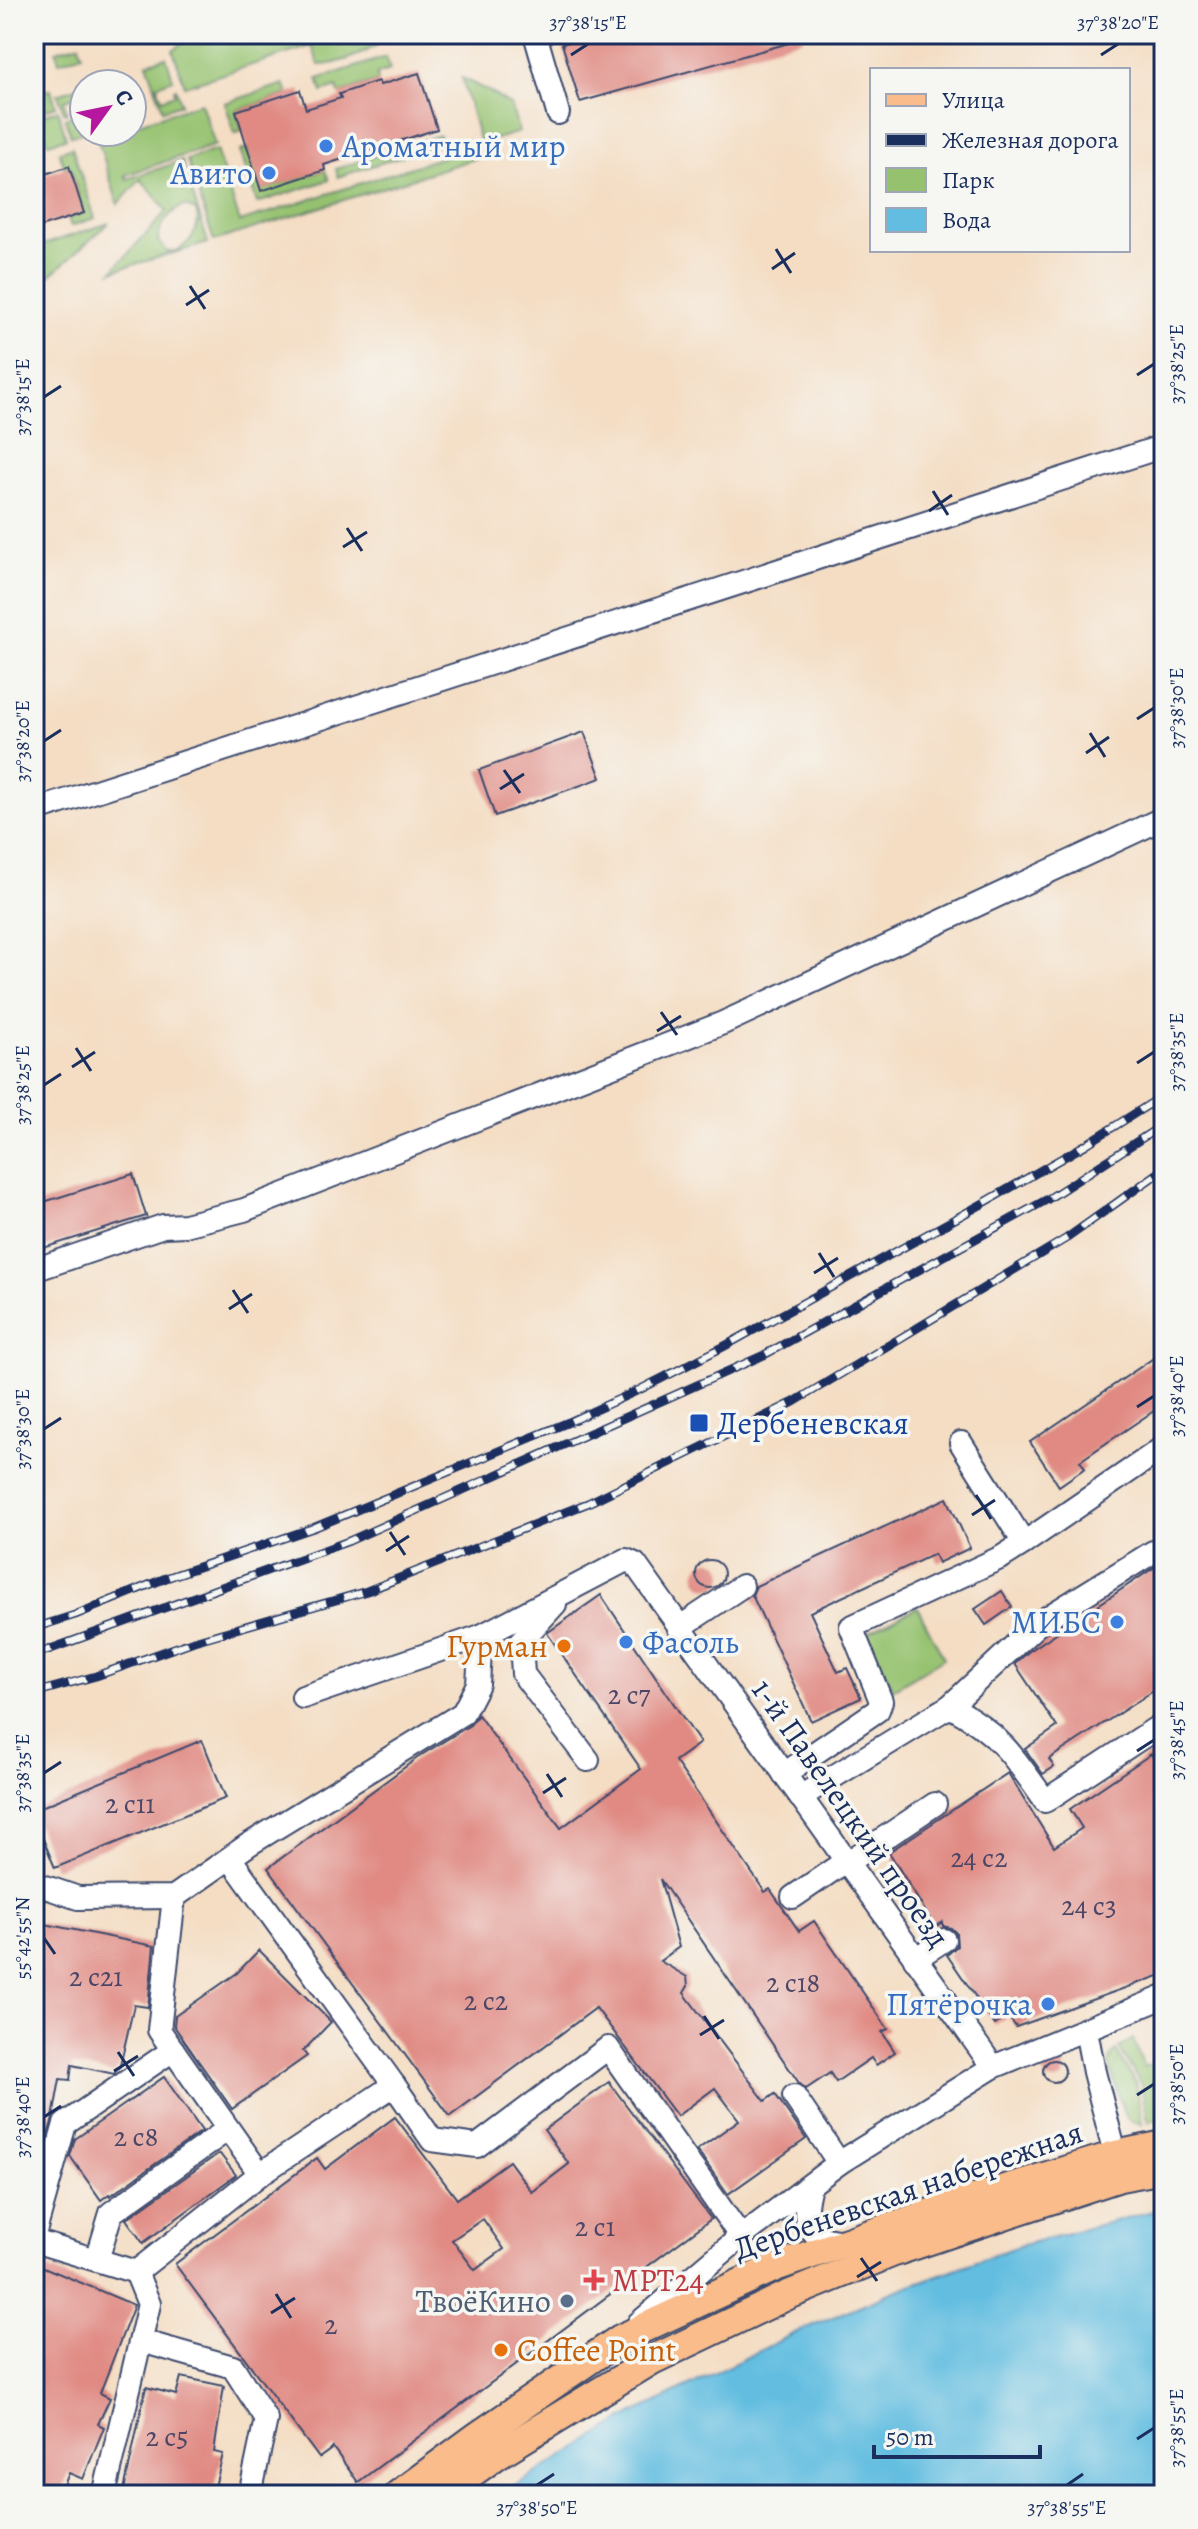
<svg xmlns="http://www.w3.org/2000/svg" width="1198" height="2529" font-family="Alegreya,serif">
<style>
.green{fill:#96c270;stroke:#587867;stroke-width:2;fill-rule:evenodd}
.water{fill:#62bde0;stroke:#3e769f;stroke-width:2}
.building{fill:#e08a83;fill-rule:evenodd}
.lines{fill:none;stroke-linecap:round;stroke-linejoin:round}
.minor-casing{stroke:#3c496d;stroke-width:26}
.major-casing{stroke:#3c496d;stroke-width:32}
.minor{stroke:#fff;stroke-width:22}
.major{stroke:#f9bc8a;stroke-width:28}
.rail-casing{stroke:#1b2f5e;stroke-width:9}
.rail{stroke:#f6f6f2;stroke-width:6;stroke-dasharray:18;stroke-linecap:butt}
.ticks{fill:none;stroke:#1b2f5e;stroke-width:3}
.shop-dot{fill:#3f7fe0;stroke:#f6f6f2;stroke-width:3}
.transit-dot{fill:#1a4fb4;stroke:#f6f6f2;stroke-width:3}
.food-dot{fill:#e8710a;stroke:#f6f6f2;stroke-width:3}
.health-dot{fill:#e0444e;stroke:#f6f6f2;stroke-width:3}
.service-dot{fill:#5c6f8a;stroke:#f6f6f2;stroke-width:3}
.labels{text-anchor:middle;dominant-baseline:central;stroke-width:7;stroke-linejoin:round;paint-order:stroke}
.number-label{font-size:28px;fill:#4c4667}
.shop-label{font-size:32px;fill:#366cbe;stroke:#f6f6f2;text-anchor:end}
.transit-label{font-size:32px;fill:#164399;stroke:#f6f6f2;text-anchor:start}
.food-label{font-size:32px;fill:#c56008;stroke:#f6f6f2;text-anchor:end}
.street-label{font-size:32px;fill:#1b2f5e;stroke:#f6f6f2}
.health-label{font-size:32px;fill:#be3a42;stroke:#f6f6f2;text-anchor:start}
.service-label{font-size:32px;fill:#4e5e75;stroke:#f6f6f2;text-anchor:end}
.neatline{fill:none;stroke:#1b2f5e;stroke-width:3}
.ticks-label{font-size:20px;text-anchor:middle;fill:#1b2f5e}
</style>
<rect width="100%" height="100%" fill="#f6f6f2"/>
<filter id="ink" filterUnits="userSpaceOnUse"><feTurbulence type="fractalNoise" baseFrequency=".0125" numOctaves="2"/><feDisplacementMap in="SourceGraphic" scale="16" xChannelSelector="R" yChannelSelector="G"/><feConvolveMatrix kernelMatrix="1 2 1 2 8 2 1 2 1" color-interpolation-filters="sRGB"/></filter>
<filter id="wash" filterUnits="userSpaceOnUse"><feTurbulence type="fractalNoise" baseFrequency=".006" numOctaves="4" result="noise"/><feDisplacementMap in="SourceGraphic" scale="32" xChannelSelector="R" yChannelSelector="G"/><feGaussianBlur stdDeviation="1.8" result="paint"/><feColorMatrix in="noise" values="0 0 0 0 0 0 0 0 0 0 0 0 0 0 0 0 0 1.4 0 .05"/><feComposite in="paint" operator="in"/></filter>
<g filter="url(#wash)">
<rect width="100%" height="100%" fill="#f4ddc3"/>
<!-- green -->
<g class="green">
<path d="M 194,34 L 387,34 C 379,50 337,65 319,65 L 312,46 L 185,86 L 173,50 Z"/>
<polygon points="79,44 82,54 59,62 56,51"/>
<polygon points="166,57 173,79 157,85 162,99 175,94 174,89 176,88 181,104 163,110 147,63"/>
<polygon points="386,57 390,70 377,74 378,81 339,94 337,87 322,92 318,79"/>
<polygon points="462,78 490,92 511,106 519,132 480,144"/>
<polygon points="284,84 288,94 236,111 242,131 235,134 225,103"/>
<polygon points="76,88 82,107 73,110 72,108 79,105 76,97 64,100 67,112 64,113 58,94"/>
<polygon points="51,89 56,106 38,112 34,94"/>
<path d="M 201,103 L 215,145 L 125,175 L 127,179 L 182,161 L 208,243 L 112,271 L 167,211 L 141,179 L 118,204 L 97,137 L 111,132 L 132,132 L 132,125 ZM 185,206 L 196,211 C 203,228 186,252 168,252 L 158,241 C 158,227 171,209 185,206 Z"/>
<polygon points="58,110 66,138 48,143 39,116"/>
<polygon points="84,112 84,132 71,136 65,118"/>
<polygon points="439,135 441,143 338,177 336,169"/>
<polygon points="477,146 480,157 214,241 187,160 216,150 240,222"/>
<polygon points="72,147 95,218 71,226 68,218 84,213 70,167 65,168 59,152"/>
<polygon points="247,148 262,190 325,170 329,180 257,203 240,151"/>
<polygon points="109,223 34,290 34,248"/>
<polygon points="917,1607 944,1658 893,1689 867,1633"/>
<polygon points="1133,2039 1144,2067 1164,2059 1164,2076 1153,2079 1159,2120 1148,2122 1141,2084 1119,2048"/>
<polygon points="1116,2051 1136,2083 1142,2124 1129,2120 1124,2113 1109,2065 1111,2057"/>
</g>
<!-- water -->
<polygon class="water" points="1164,2208 1164,2495 500,2495 633,2414 799,2331 895,2291 1015,2247"/>
<g id="blocks">
<!-- building -->
<g class="building">
<polygon points="595,34 802,34 803,39 580,102 562,44"/>
<polygon points="419,73 437,129 324,165 325,170 261,191 236,111 300,90 306,109 341,98 339,94 378,81 380,85"/>
<polygon points="69,166 84,213 34,229 34,178"/>
<polygon points="584,732 601,778 495,816 479,770"/>
<polygon points="133,1174 146,1216 34,1251 34,1205"/>
<polygon points="1164,1351 1164,1404 1080,1461 1085,1468 1059,1486 1030,1442"/>
<polygon points="947,1498 970,1548 938,1563 934,1554 810,1612 838,1672 847,1668 861,1698 811,1721 752,1595 756,1586"/>
<circle cx="710" cy="1574" r="14"/>
<polygon points="1158,1565 1164,1574 1164,1684 1049,1759 1054,1767 1043,1774 1025,1749 1057,1727 1015,1664 1028,1652"/>
<polygon points="1002,1591 1012,1607 986,1625 975,1609"/>
<polygon points="601,1595 700,1743 675,1761 765,1892 770,1889 799,1931 814,1921 888,2029 882,2032 895,2052 876,2065 871,2058 836,2082 830,2073 806,2089 799,2083 660,1879 679,1947 660,1961 687,1977 688,1986 684,1993 765,2101 775,2094 806,2139 728,2194 697,2150 739,2120 715,2088 677,2116 596,2008 450,2116 268,1868 420,1756 470,1725 478,1715 561,1828 641,1769 547,1633"/>
<polygon points="202,1740 226,1798 55,1868 34,1817 34,1810"/>
<polygon points="1151,1754 1164,1771 1164,1974 1016,2027 1008,2016 995,2025 947,1955 957,1946 956,1933 951,1928 943,1926 943,1922 935,1927 889,1852 1008,1773 1054,1847 1082,1828 1070,1809"/>
<polygon points="40,1923 154,1946 148,2007 134,2005 120,2066 114,2074 72,2065 70,2080 60,2079 53,2118 37,2173 34,2173 34,1949"/>
<polygon points="259,1950 331,2022 303,2051 307,2056 232,2109 174,2026 175,2016 237,1973"/>
<circle cx="1054" cy="2071" r="11"/>
<polygon points="164,2077 202,2131 110,2196 109,2194 101,2200 70,2156 75,2139"/>
<path d="M 609,2082 L 711,2219 L 358,2482 L 333,2448 L 319,2458 L 175,2264 L 317,2158 L 325,2169 L 395,2117 L 457,2199 L 509,2161 L 532,2192 L 569,2164 L 544,2130 ZM 483,2219 L 504,2249 L 475,2270 L 452,2240 Z"/>
<polygon points="218,2154 220,2154 236,2175 143,2243 126,2219"/>
<polygon points="34,2263 134,2305 100,2393 110,2398 98,2424 104,2427 83,2479 69,2473 60,2495 34,2495"/>
<polygon points="181,2377 224,2386 214,2452 223,2454 213,2495 123,2495 146,2387 176,2395"/>
</g>
</g>
</g>
<g filter="url(#ink)">
<use href="#blocks" fill-opacity="0" stroke="#3c496d" stroke-width="2"/>
<g class="lines">
<!-- minor casing -->
<g class="minor-casing">
<g id="minor">
<polyline points="535,34 558,113"/>
<polyline points="34,811 1164,446"/>
<polyline points="34,1270 163,1226 185,1225 244,1210 723,1023 1164,818"/>
<polyline points="1024,1543 1164,1447"/>
<polyline points="555,1604 521,1641 523,1674 588,1760"/>
<polyline points="679,1628 742,1586"/>
<polyline points="303,1697 481,1636 626,1560 635,1564 993,2067"/>
<polyline points="950,1706 1040,1622 1153,1552"/>
<polyline points="784,1774 878,1710 881,1701 851,1627 1002,1557 1024,1543 961,1443"/>
<path d="M 800,1797 L 950,1706 C 998,1732 1015,1757 1045,1801 L 1164,1723"/>
<polyline points="847,1863 935,1804"/>
<polyline points="34,1883 78,1898 174,1897 248,1845 463,1713 478,1684 481,1636"/>
<polyline points="174,1897 159,2030 260,2174"/>
<polyline points="793,1897 846,1861"/>
<polyline points="915,1959 944,1940"/>
<polyline points="1086,2030 1094,2072 1119,2169"/>
<polyline points="394,2085 432,2140 477,2146 608,2048 741,2237"/>
<polyline points="794,2096 839,2163"/>
<path d="M 810,2186 C 801,2218 805,2241 844,2241"/>
<polyline points="34,2235 65,2124 173,2050"/>
<polyline points="34,2241 136,2272 149,2304 104,2495"/>
<polyline points="97,2260 111,2213 228,2129"/>
<polyline points="136,2272 260,2174 394,2085 230,1858"/>
<polyline points="639,2323 737,2240 839,2163 993,2067 1164,1997"/>
<polyline points="141,2341 233,2367 266,2419 250,2495"/>
</g>
</g>
<!-- major casing -->
<g class="major-casing">
<g id="major">
<polyline points="398,2495 478,2436 620,2339 775,2267 956,2204 1116,2155 1164,2145"/>
<polyline points="441,2495 498,2454 652,2360 786,2296 894,2252 1004,2215 1120,2177 1164,2169"/>
</g>
</g>
<!-- minor -->
<use href="#minor" class="minor"/>
<!-- major -->
<use href="#major" class="major"/>
<!-- rail casing -->
<g class="rail-casing">
<g id="rail">
<polyline points="34,1628 75,1615 166,1578 313,1528 569,1422 641,1389 723,1347 982,1204 1085,1145 1164,1095"/>
<polyline points="34,1655 349,1541 764,1355 1048,1199 1164,1124"/>
<polyline points="34,1693 96,1676 194,1641 367,1591 588,1503 794,1402 1067,1238 1164,1169"/>
</g>
</g>
<!-- rail -->
<use href="#rail" class="rail"/>
</g>
</g>
<!-- ticks -->
<path class="ticks" d="M 571,55 L 588,44M 1101,55 L 1118,44M 776,249 L 791,273M 772,269 L 795,253M 190,286 L 205,309M 186,305 L 209,290M 1137,375 L 1154,364M 44,397 L 61,386M 933,491 L 948,515M 929,511 L 952,495M 347,528 L 362,551M 343,547 L 367,532M 1137,719 L 1154,708M 1090,733 L 1105,757M 44,741 L 61,730M 1086,753 L 1109,737M 504,770 L 520,793M 500,789 L 524,774M 661,1012 L 677,1035M 657,1031 L 681,1016M 76,1048 L 91,1071M 1137,1063 L 1154,1052M 72,1067 L 95,1052M 44,1085 L 61,1074M 819,1253 L 834,1277M 814,1273 L 838,1258M 233,1290 L 248,1313M 229,1309 L 252,1294M 1137,1407 L 1154,1396M 44,1429 L 61,1418M 976,1495 L 991,1519M 972,1515 L 995,1500M 390,1532 L 405,1555M 386,1551 L 409,1536M 1137,1751 L 1154,1740M 44,1773 L 61,1762M 547,1774 L 562,1797M 543,1793 L 566,1778M 44,1938 L 55,1954M 704,2016 L 719,2039M 700,2035 L 724,2020M 118,2052 L 134,2076M 114,2071 L 138,2056M 1137,2095 L 1154,2084M 44,2117 L 61,2106M 861,2258 L 877,2281M 857,2277 L 881,2262M 276,2294 L 291,2318M 271,2313 L 295,2298M 1137,2439 L 1154,2428M 537,2485 L 554,2474M 1067,2485 L 1083,2474"/>
<!-- markers -->
<g class="shop-dot">
<circle cx="326" cy="146" r="8"/>
<circle cx="269" cy="173" r="8"/>
<circle cx="1117" cy="1622" r="8"/>
<circle cx="626" cy="1642" r="8"/>
<circle cx="1048" cy="2004" r="8"/>
</g>
<rect class="transit-dot" x="689" y="1413" width="20" height="20" rx="4"/>
<g class="food-dot">
<circle cx="564" cy="1646" r="8"/>
<circle cx="501" cy="2350" r="8"/>
</g>
<path class="health-dot" d="M590 2268h8v8h8v8h-8v8h-8v-8h-8v-8h8z"/>
<circle class="service-dot" cx="567" cy="2301" r="8"/>
<g class="labels">
<!-- number labels -->
<g class="number-label">
<text x="629" y="1695">2 с7</text>
<text x="130" y="1804">2 с11</text>
<text x="979" y="1858">24 с2</text>
<text x="1089" y="1906">24 с3</text>
<text x="96" y="1977">2 с21</text>
<text x="793" y="1983">2 с18</text>
<text x="486" y="2001">2 с2</text>
<text x="136" y="2137">2 с8</text>
<text x="595" y="2227">2 с1</text>
<text x="331" y="2325">2</text>
<text x="167" y="2437">2 с5</text>
</g>
<!-- shop labels -->
<g class="shop-label">
<text x="342" y="146" text-anchor="start">Ароматный мир</text>
<text x="253" y="173">Авито</text>
<text x="1101" y="1622">МИБС</text>
<text x="642" y="1642" text-anchor="start">Фасоль</text>
<text x="1032" y="2004">Пятёрочка</text>
</g>
<!-- transit labels -->
<g class="transit-label">
<text x="717" y="1423">Дербеневская</text>
</g>
<!-- food labels -->
<g class="food-label">
<text x="548" y="1646">Гурман</text>
<text x="517" y="2350" text-anchor="start">Coffee Point</text>
</g>
<!-- street labels -->
<g class="street-label">
<text transform="translate(851 1813) rotate(55)">1-й Павелецкий проезд</text>
<text transform="translate(908 2190) rotate(-19)">Дербеневская набережная</text>
</g>
<!-- health labels -->
<g class="health-label">
<text x="612" y="2280">МРТ24</text>
</g>
<!-- service labels -->
<g class="service-label">
<text x="551" y="2301">ТвоёКино</text>
</g>
</g>
<!-- margin -->
<rect width="1198" height="2529" fill="none" stroke="#f6f6f2" stroke-width="88"/>
<!-- legend -->
<rect x="870" y="68" width="260" height="184" fill="#f6f6f2" stroke="#9ea6b7" stroke-width="2"/>
<rect x="886" y="94" width="40" height="12" fill="#f9bc8a" stroke="#9ea6b7" stroke-width="2"/>
<text x="942" y="108" font-size="24" fill="#1b2f5e">Улица</text>
<rect x="886" y="134" width="40" height="12" fill="#1b2f5e" stroke="#9ea6b7" stroke-width="2"/>
<text x="942" y="148" font-size="24" fill="#1b2f5e">Железная дорога</text>
<rect x="886" y="168" width="40" height="24" fill="#96c270" stroke="#9ea6b7" stroke-width="2"/>
<text x="942" y="188" font-size="24" fill="#1b2f5e">Парк</text>
<rect x="886" y="208" width="40" height="24" fill="#62bde0" stroke="#9ea6b7" stroke-width="2"/>
<text x="942" y="228" font-size="24" fill="#1b2f5e">Вода</text>
<!-- north arrow -->
<g transform="translate(108 108) rotate(57)"><circle r="38" fill="#f6f6f2" stroke="#9ea6b7" stroke-width="2"/>
<path d="M0-6L14 30L0 20L-14 30Z" fill="#b5179e"/>
<text y="-12" font-size="22" font-weight="bold" text-anchor="middle" fill="#1b2f5e">С</text>
</g>
<!-- scale -->
<path d="M874 2445v12h166v-12" fill="none" stroke="#1b2f5e" stroke-width="4"/>
<text x="886" y="2445" font-size="24" fill="#1b2f5e" stroke="#f6f6f2" stroke-width="6" paint-order="stroke">50 m</text>
<rect x="44" y="44" width="1110" height="2441" class="neatline"/>
<g class="ticks-label">
<text x="588" y="29">37°38'15"E</text>
<text x="1118" y="29">37°38'20"E</text>
<text transform="translate(1176 364) rotate(-90)" y="7">37°38'25"E</text>
<text transform="translate(22 397) rotate(-90)" y="7">37°38'15"E</text>
<text transform="translate(1176 708) rotate(-90)" y="7">37°38'30"E</text>
<text transform="translate(22 741) rotate(-90)" y="7">37°38'20"E</text>
<text transform="translate(1176 1052) rotate(-90)" y="7">37°38'35"E</text>
<text transform="translate(22 1085) rotate(-90)" y="7">37°38'25"E</text>
<text transform="translate(1176 1396) rotate(-90)" y="7">37°38'40"E</text>
<text transform="translate(22 1429) rotate(-90)" y="7">37°38'30"E</text>
<text transform="translate(1176 1740) rotate(-90)" y="7">37°38'45"E</text>
<text transform="translate(22 1773) rotate(-90)" y="7">37°38'35"E</text>
<text transform="translate(22 1938) rotate(-90)" y="7">55°42'55"N</text>
<text transform="translate(1176 2084) rotate(-90)" y="7">37°38'50"E</text>
<text transform="translate(22 2117) rotate(-90)" y="7">37°38'40"E</text>
<text transform="translate(1176 2428) rotate(-90)" y="7">37°38'55"E</text>
<text x="537" y="2514">37°38'50"E</text>
<text x="1067" y="2514">37°38'55"E</text>
</g>
</svg>
